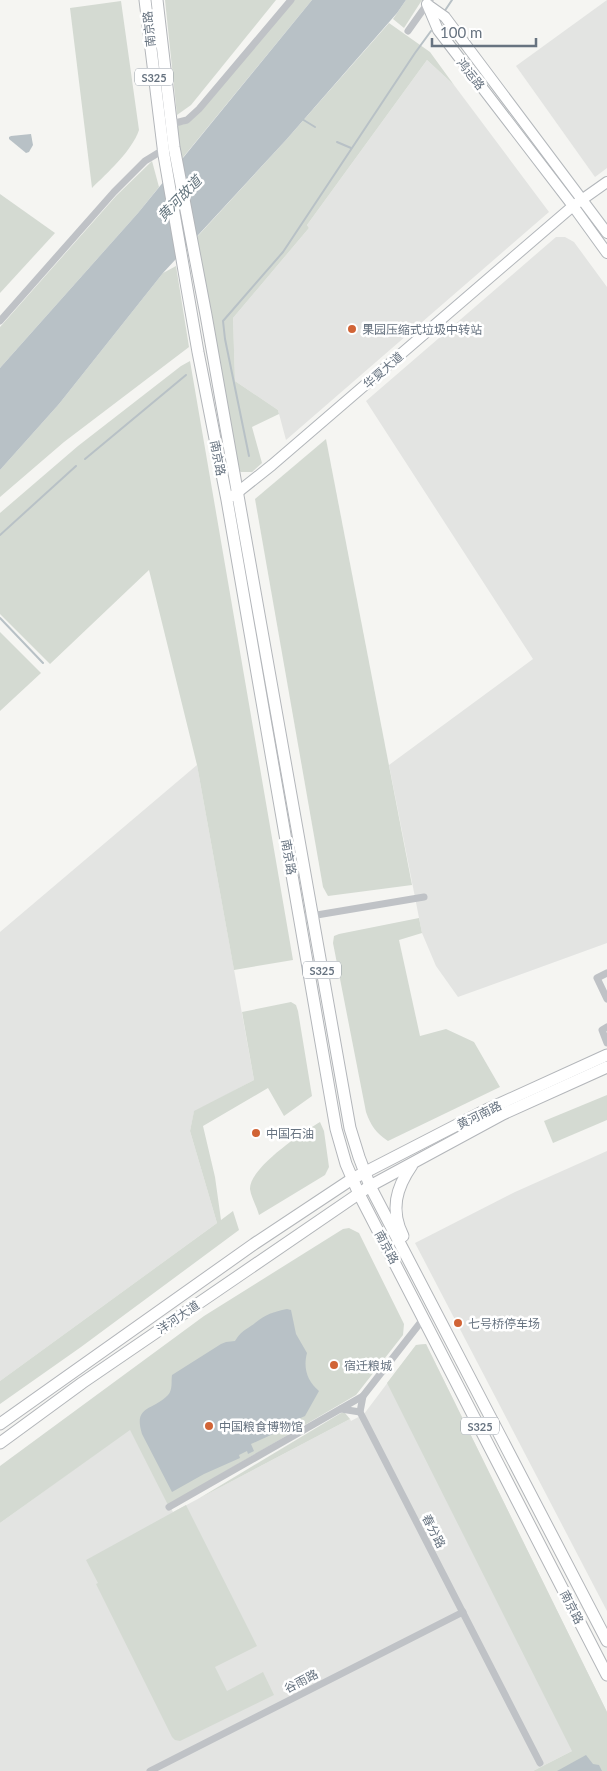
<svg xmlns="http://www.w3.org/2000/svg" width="607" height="1771" font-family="Lato,'Noto Sans SC',sans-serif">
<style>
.built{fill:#e3e4e2}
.green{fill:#d4dad2}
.water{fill:#b8c1c6}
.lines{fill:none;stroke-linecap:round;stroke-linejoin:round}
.stream{stroke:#b8c1c6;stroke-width:2}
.secondary-casing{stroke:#b2b6ba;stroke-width:12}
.primary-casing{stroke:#b3b6ba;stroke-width:13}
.street{stroke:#bfc2c6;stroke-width:7}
.secondary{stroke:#fff;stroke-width:10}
.primary{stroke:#fff;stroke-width:11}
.poi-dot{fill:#d16436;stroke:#fff;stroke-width:2}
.labels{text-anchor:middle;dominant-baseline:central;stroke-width:5;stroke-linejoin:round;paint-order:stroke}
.shield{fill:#fff;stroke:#959da6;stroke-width:1}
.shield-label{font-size:11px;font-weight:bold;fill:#677380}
.street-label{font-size:12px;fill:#677380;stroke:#fff}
.poi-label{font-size:12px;fill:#677380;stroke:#fff;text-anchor:start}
.water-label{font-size:14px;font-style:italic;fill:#63747d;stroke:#fff}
</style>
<rect width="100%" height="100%" fill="#f5f5f2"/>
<!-- built -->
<g class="built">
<polygon points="607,0 607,168 595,177 516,66"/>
<polygon points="427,60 454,85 549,212 286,440 278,410 235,381 233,318 309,228 307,225"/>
<polygon points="556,237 565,237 574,242 607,287 607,943 458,997 436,966 422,933 389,765 533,659 366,401"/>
<polygon points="197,765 254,1080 194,1112 190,1131 217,1223 0,1381 0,932"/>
<polygon points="607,1151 607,1611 415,1243 515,1192"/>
<polygon points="426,1344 607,1712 607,1733 533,1771 0,1771 0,1523 130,1429 173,1512 350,1419 351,1421 364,1414 416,1345"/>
</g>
<!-- green -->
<g class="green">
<polygon points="165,0 276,0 191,105 177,115"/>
<polygon points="294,0 312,0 180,161 174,126 185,124"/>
<polygon points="406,0 422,0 404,28 393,19"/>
<path d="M 121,1 L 139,130 C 132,151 107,173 92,188 L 70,8 Z"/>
<polygon points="389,23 430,52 454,85 427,60 307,225 309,228 233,318 235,381 278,410 279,414 252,427 262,463 252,472 241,472 236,468 195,239 286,140"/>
<polygon points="152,161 159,187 138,213 0,368 0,327 116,196"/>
<polygon points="0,194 55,233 0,293"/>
<polygon points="176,266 189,347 64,442 0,497 0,470 59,404 163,273"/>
<polygon points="190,361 293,960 234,970 197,765 149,570 50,664 0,614 0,513 78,446 181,366"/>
<polygon points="326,439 412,885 328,896 323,887 255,499"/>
<polygon points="0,632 41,673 0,711"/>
<path d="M 419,918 L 422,933 L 399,940 L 420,1036 L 446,1029 L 474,1042 L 500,1087 L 388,1141 C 376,1133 371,1126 366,1112 L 333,943 L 334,936 L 339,934 Z"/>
<polygon points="291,1002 296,1005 298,1011 312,1096 284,1116 268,1088 203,1126 215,1177 221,1220 233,1211 239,1230 81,1347 0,1404 0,1381 217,1223 190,1131 194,1111 254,1080 242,1012"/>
<polygon points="607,1095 607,1120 553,1143 544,1121"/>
<path d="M 320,1122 L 324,1131 L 329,1167 L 325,1175 L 259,1215 C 257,1207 251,1197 250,1189 C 249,1168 303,1132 320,1122 Z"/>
<polygon points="349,1228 359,1233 404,1324 403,1335 356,1395 168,1505 130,1430 0,1523 0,1466 204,1316 343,1229"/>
<polygon points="426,1344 607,1712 607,1771 533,1771 572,1751 387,1383 416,1345"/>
<polygon points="341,1413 345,1413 350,1419 198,1499"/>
<polygon points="186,1505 257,1646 215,1667 227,1691 263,1672 274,1695 180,1741 175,1740 172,1737 96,1584 98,1583 86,1560"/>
</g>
<!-- water -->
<g class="water">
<polygon points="312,0 406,0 397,13 286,140 163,273 59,404 0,470 0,368 138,213"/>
<polygon points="31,134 33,145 29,152 26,153 9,139 9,137 11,136"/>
<path d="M 287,1309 L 291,1310 L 296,1334 L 307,1353 C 303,1368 307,1381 319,1391 L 305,1416 L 285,1425 L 286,1428 L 251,1444 L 254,1451 L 248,1454 L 247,1451 L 239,1455 L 240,1458 L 204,1474 L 172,1492 L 142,1434 C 133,1405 153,1411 168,1395 C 173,1390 171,1381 172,1375 L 221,1344 L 226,1342 L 235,1341 C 243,1329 245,1331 255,1323 C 266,1314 273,1312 287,1309 Z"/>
<polygon points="586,1755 593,1764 599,1765 602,1771 557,1771"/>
</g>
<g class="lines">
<!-- stream -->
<g class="stream">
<polyline points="444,12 452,0"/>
<polyline points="302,119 315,127"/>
<polyline points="337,142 351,148"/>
<polyline points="249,456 225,339 223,321 283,252 415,53 431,31"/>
<polyline points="85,459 186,375"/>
<polyline points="0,535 76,466"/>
<polyline points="0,618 43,663"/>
</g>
<!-- secondary casing -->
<g class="secondary-casing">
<g id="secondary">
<polyline points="427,4 438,30 573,206 607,253"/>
<polyline points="428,5 445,17 607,233"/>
<polyline points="233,496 272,465 573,206 607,182"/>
</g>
</g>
<!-- primary casing -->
<g class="primary-casing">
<g id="primary">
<polyline points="145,0 164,155 198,352 227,500 336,1129 346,1164 359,1194 607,1675"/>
<polyline points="157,0 174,147 206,315 350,1128 359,1157 370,1186 607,1641"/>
<path d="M 403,1236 C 390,1210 396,1188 412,1165"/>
<polyline points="0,1424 254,1244 352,1179 484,1111 607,1055"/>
<polyline points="0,1443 82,1383 370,1186 503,1114 607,1067"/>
</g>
</g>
<!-- street -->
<g class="street">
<polyline points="408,31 430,0"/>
<polyline points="171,124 187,120 199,109 291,0"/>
<polyline points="0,321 114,192 145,161 163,150"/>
<polyline points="299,918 424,897"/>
<polyline points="607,973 597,978 607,999"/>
<polyline points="607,1027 602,1030 607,1043"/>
<polyline points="424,1318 363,1396 360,1412 540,1763"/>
<polyline points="341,1409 360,1412"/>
<polyline points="169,1507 363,1396"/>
<polyline points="150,1771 463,1612"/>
</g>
<!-- secondary -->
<use href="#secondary" class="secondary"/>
<!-- primary -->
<use href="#primary" class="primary"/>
</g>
<!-- markers -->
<g class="poi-dot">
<circle cx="352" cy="329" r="5"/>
<circle cx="256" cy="1133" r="5"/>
<circle cx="458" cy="1323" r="5"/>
<circle cx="334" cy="1365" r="5"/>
<circle cx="209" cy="1426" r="5"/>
</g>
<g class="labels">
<!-- shield labels -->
<g class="shield">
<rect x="135" y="68.5" width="38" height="17" rx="4"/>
<rect x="303" y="961.5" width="38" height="17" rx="4"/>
<rect x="461" y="1417.5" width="38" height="17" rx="4"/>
</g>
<g class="shield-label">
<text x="154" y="77">S325</text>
<text x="322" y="970">S325</text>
<text x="480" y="1426">S325</text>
</g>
<!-- street labels -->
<g class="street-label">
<text transform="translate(149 29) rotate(-96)">南京路</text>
<text transform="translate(471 74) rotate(52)">鸿运路</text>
<text transform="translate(383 370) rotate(-41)">华夏大道</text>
<text transform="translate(218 458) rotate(79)">南京路</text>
<text transform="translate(289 857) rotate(80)">南京路</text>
<text transform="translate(479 1115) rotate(-26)">黄河南路</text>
<text transform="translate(387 1247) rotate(62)">南京路</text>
<text transform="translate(178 1317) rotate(-34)">洋河大道</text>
<text transform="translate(434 1531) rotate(63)">春分路</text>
<text transform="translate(572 1607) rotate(63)">南京路</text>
<text transform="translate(301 1681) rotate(-27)">谷雨路</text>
</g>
<!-- poi labels -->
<g class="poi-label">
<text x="362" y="329">果园压缩式垃圾中转站</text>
<text x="266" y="1133">中国石油</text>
<text x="468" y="1323">七号桥停车场</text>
<text x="344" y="1365">宿迁粮城</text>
<text x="219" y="1426">中国粮食博物馆</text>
</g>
<!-- water labels -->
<g class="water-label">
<text transform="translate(179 198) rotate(-46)">黄河故道</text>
</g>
</g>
<!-- scale -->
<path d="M432 38v8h104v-8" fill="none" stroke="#677380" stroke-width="2.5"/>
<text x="440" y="38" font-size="15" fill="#677380" stroke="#ffffff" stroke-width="4" paint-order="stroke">100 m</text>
</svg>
